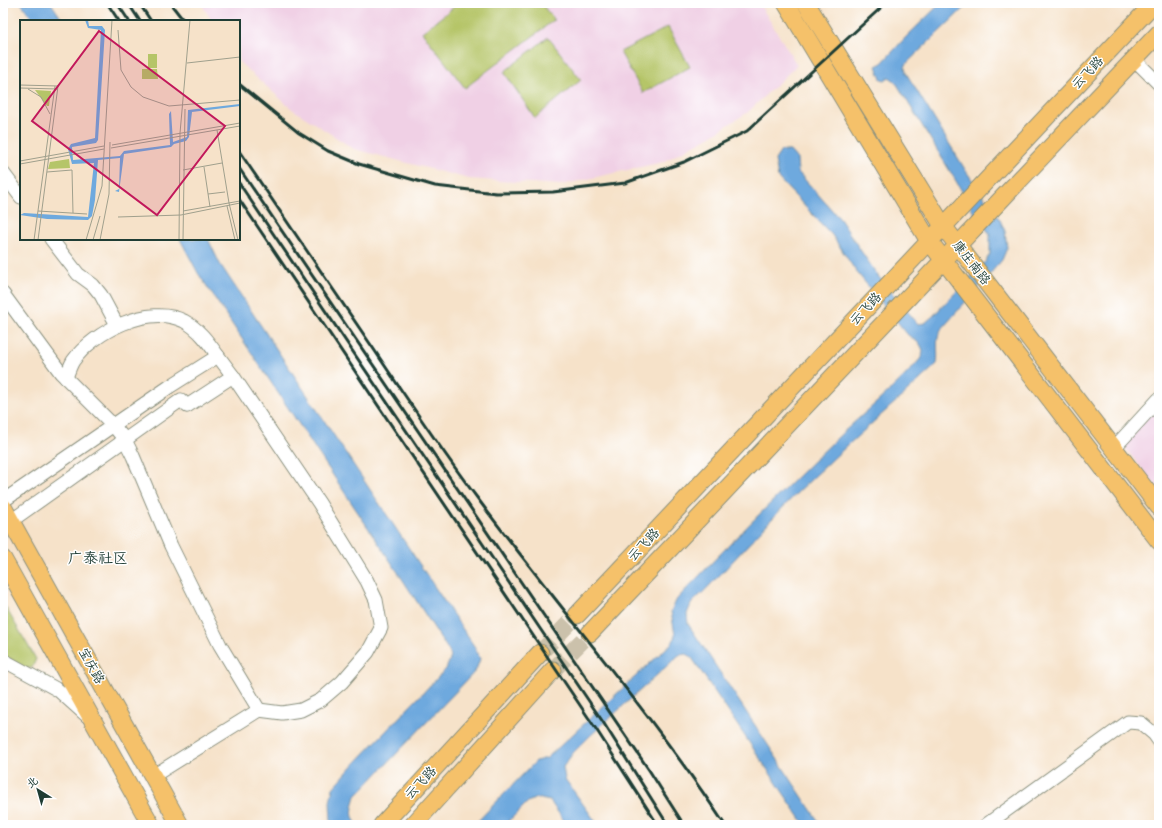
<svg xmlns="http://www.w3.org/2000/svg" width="1162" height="828" font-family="Kalam,'LXGW WenKai TC',sans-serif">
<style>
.built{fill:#f0d0e5}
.green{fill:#b5c568;stroke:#6a814e}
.water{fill:#6ea9de;stroke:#467389}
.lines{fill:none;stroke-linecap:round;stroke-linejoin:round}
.major-tunnel{stroke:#cbc1ab;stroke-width:17;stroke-dasharray:17 8;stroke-linecap:butt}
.minor-casing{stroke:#8a907e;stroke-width:15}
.major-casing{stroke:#8a907e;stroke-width:19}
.minor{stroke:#fff;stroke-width:13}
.major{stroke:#f5c16b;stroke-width:17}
.rail{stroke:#1f3d34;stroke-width:3}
.labels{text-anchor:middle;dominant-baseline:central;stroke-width:3;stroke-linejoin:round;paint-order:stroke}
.street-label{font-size:13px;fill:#1f3d34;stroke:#fff}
.quarter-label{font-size:15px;fill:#1f3d34;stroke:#fff}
.inset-road{fill:none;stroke:#a0a08d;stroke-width:1}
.view{fill:#c2185b;fill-opacity:0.15;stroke:#c2185b;stroke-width:2}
.inset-edge{fill:none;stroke:#1f3d34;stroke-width:2}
</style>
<rect width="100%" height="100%" fill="#fff"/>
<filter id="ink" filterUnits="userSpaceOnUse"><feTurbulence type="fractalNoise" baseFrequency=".025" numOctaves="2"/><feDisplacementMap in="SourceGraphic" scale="8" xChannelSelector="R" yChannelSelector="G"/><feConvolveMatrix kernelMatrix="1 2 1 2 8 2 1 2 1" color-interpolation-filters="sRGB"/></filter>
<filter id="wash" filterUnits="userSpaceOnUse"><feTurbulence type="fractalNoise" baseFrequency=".012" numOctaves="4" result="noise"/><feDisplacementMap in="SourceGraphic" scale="16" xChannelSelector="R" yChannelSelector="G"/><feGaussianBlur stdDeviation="0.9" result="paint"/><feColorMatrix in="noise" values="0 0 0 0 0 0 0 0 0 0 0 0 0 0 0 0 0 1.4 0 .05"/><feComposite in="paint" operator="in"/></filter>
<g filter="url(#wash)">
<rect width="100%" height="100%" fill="#f6e2c9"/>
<!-- built -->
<g class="built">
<polygon points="201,3 759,3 797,65 748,112 709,137 663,162 561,185 469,179 354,149 292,109 239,62 239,21 212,21"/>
<polygon points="1159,393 1159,490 1117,438"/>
</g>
<!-- green -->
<g class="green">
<polygon points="459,3 541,3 554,20 465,88 422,32"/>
<polygon points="668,27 690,67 643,93 620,52"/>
<polygon points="548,37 581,80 535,118 504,72"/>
<polygon points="3,603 36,659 32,668 25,669 3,655"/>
</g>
<!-- water -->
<g class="water">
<polygon points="21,3 51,3 63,21 34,21"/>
<path d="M 941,3 L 969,3 L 907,63 L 905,67 L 906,73 L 966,171 L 1000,220 L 1005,231 L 1007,248 L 1002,260 L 940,331 C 935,342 939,352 937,364 C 897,402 855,437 816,475 C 772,515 735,562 691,604 L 687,614 L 688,624 L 821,825 L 805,825 L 692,658 L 687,654 L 679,655 L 591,735 L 573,753 L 563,767 L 565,779 L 598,825 L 567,825 L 550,801 L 536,798 L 528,802 L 505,825 L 474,825 L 536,761 L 547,758 L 673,642 L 675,635 L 671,611 L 677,599 C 728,545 780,493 834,441 C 863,413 896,388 922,357 L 923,350 L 920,344 L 908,335 L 855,270 L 832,235 L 778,178 L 775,160 L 781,151 L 790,151 L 797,159 L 798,172 L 840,219 L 857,245 L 878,276 L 918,324 L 925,323 L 932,317 L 985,262 L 990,254 L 990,234 L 976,216 L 956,181 L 895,81 L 889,77 L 885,80 L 881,79 L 876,66 L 882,63 L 906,37 Z"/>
<path d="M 180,239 L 208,239 L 220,264 L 474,646 L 480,659 L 476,670 L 467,680 L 356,796 C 353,807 349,816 358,825 L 333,825 L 331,822 L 330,802 L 333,788 L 357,761 L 446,669 L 451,657 L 449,651 L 397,571 L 198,273 Z"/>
</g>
</g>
<g filter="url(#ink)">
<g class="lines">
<!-- major-tunnel -->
<g class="major-tunnel">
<polyline points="540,653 577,615"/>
<polyline points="553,670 590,633"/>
</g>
<!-- minor casing -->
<g class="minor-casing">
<g id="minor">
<polyline points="1134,59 1159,84"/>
<polyline points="3,173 21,197"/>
<polyline points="51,239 78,274 93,285 101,295 117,325"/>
<polyline points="3,294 61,373 113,425 125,440 133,456 171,546 220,645 259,710"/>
<path d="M 66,378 C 68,372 70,366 73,361 C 94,331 149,304 184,321 C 199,329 208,342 218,356"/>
<polyline points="1114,448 1159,399"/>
<polyline points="3,501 169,387 218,356 233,376 187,406 181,400 11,521"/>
<polyline points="3,660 58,690 87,716"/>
<polyline points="153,776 259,710 282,713 301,710 321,700 342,682 368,652 381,628 376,600 367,581 319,503 233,376"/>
<polyline points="986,825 1128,722 1141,723 1154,734 1159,741"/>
</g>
</g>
<!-- major casing -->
<g class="major-casing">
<g id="major">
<polyline points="786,3 929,241 1159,541"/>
<polyline points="806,3 943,226 1159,507"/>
<polyline points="3,507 180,825"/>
<polyline points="3,559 151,825"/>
<polyline points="577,615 1154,3"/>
<polyline points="590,633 1159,33"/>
<polyline points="382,825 540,653"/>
<polyline points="413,825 553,670"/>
</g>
</g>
<!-- minor -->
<use href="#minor" class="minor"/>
<!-- major -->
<use href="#major" class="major"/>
<!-- rail -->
<g class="rail">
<polyline points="107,3 119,21"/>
<polyline points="117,3 129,21"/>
<polyline points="128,3 140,21"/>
<polyline points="139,3 151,21"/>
<polyline points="170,3 184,21"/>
<polyline points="239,84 299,133 328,151 359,164 435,186 496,193 553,192 625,183 684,162 747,131 886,3"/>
<path d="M 239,151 C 284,217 328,282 373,348 C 407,399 441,450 478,499 C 559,608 650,711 725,825"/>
<polyline points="239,168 649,770 684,825"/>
<polyline points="239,183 603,722 668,825"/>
<polyline points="239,199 596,729 658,825"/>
</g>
</g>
</g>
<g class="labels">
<!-- street labels -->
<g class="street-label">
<text transform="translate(1088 73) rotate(-47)">云飞路</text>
<text transform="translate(971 263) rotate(52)">康庄南路</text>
<text transform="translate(866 309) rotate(-47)">云飞路</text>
<text transform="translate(644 545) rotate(-47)">云飞路</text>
<text transform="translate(91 666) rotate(61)">宝庆路</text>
<text transform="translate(421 783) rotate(-47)">云飞路</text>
</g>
<!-- quarter labels -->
<g class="quarter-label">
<text x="98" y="559">广泰社区</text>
</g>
</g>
<!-- overview -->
<g transform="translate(20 20)">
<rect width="220" height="220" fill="#f6e2c9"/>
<path d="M 128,34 L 137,34 L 137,48 L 128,48 ZM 122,49 L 137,49 L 138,59 L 122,59 ZM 15,70 L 31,71 L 29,86 L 27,86 ZM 49,139 L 50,148 L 28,149 L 30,142 Z" fill="#b5c568"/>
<path d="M 65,0 L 68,0 L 69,6 L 82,6 L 85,10 L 78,120 L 76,123 L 52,127 L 53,140 L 100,136 L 104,131 L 150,125 L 149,94 L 151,91 L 153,122 L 167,117 L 168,90 L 220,84 L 220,86 L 172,92 L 169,117 L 166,121 L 154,124 L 151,127 L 104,134 L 99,172 L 95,171 L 99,169 L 100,138 L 78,140 L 75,180 L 72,196 L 68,200 L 27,199 L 0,195 L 4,193 L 68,197 L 74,143 L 52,144 L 48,129 L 51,124 L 75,118 L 81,10 L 68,8 Z" fill="#6ea9de"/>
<path class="inset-road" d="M 98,10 L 101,50 L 111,67 L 123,77 L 149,86 L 220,80M 167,43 L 220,37M 0,65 L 38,66 L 18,220M 0,68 L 37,69M 8,69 L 21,77 L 30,94M 197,110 L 209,183 L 218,220M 92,125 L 220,103M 91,128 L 220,106M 0,141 L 84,126M 0,144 L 84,129M 184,147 L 190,187M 163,150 L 202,143M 27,152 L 52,150 L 53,193M 188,174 L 205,172M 207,186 L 215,220M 18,191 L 67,194M 163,191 L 220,181M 98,197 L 161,195 L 220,183M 14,220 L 35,66M 66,220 L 82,166 L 92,0M 73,220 L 80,196M 80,220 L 89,174 L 90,122M 159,220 L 160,113 L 170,0M 163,220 L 165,89"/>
<path class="view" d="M 79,11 L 205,106 L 137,195 L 12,101 Z"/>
<rect width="220" height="220" class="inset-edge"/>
</g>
<!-- margin -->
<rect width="1162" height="828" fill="none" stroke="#fff" stroke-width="16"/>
<!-- north arrow -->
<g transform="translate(38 790) rotate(323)" stroke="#ffffff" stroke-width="3" paint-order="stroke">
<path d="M0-3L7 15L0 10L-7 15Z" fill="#1f3d34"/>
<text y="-6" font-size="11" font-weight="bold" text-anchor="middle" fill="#1f3d34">北</text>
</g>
</svg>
